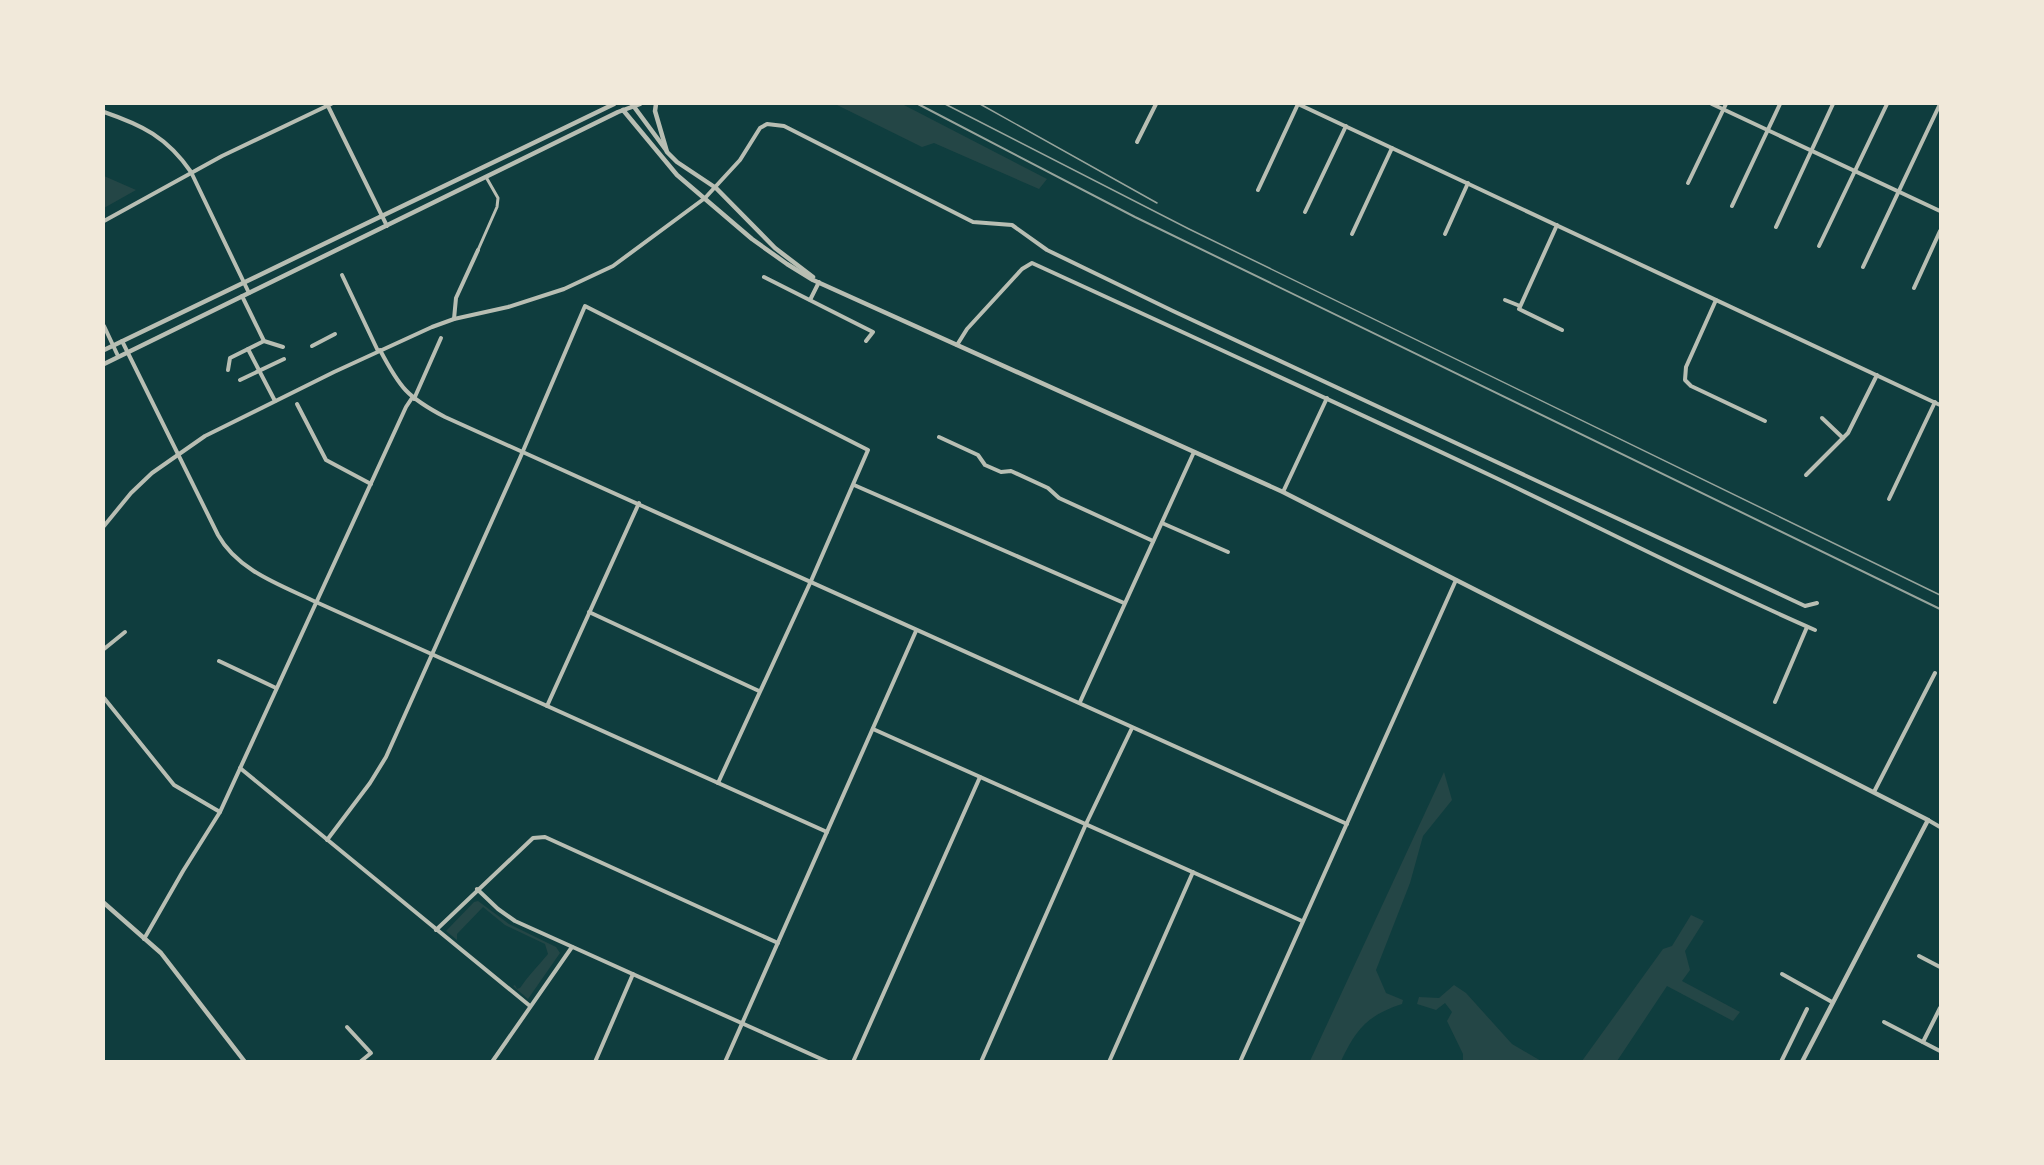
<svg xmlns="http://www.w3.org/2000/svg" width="2044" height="1165" font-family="Karla,sans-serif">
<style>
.green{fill:#244646}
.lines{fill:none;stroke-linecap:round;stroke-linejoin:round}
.pedestrian{stroke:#b8beb3;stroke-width:3}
.minor{stroke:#b8beb3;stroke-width:4}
.tertiary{stroke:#b8beb3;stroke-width:4.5}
.tram{stroke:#97a49c;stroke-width:1.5}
.rail{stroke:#97a49c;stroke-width:2}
</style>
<rect width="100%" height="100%" fill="#0f3d3e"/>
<!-- green -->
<g class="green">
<polygon points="835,104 902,104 1047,179 1039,189 934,143 922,147"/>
<polygon points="104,176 136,190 104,208"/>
<path d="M 1444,772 L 1452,800 L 1423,836 L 1410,883 L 1376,970 L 1386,993 L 1403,1000 L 1402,1004 C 1368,1015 1356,1029 1341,1061 L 1310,1061 Z"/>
<path d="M 478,901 L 509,924 L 556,947 L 560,953 L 528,999 L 513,986 L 515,985 L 517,989 L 520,988 C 528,976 538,966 548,954 L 545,944 L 505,925 L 483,907 L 457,934 L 457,940 L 446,931 L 474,902 Z"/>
<polygon points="1691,915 1704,921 1685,951 1690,970 1682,981 1740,1012 1733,1021 1667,986 1617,1061 1582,1061 1663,949 1672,946"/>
<polygon points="1454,985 1466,993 1512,1044 1541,1061 1463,1061 1463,1054 1447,1021 1452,1012 1445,1003 1436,1010 1417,1004 1419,997 1439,998"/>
</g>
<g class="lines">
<!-- pedestrian -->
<polyline class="pedestrian" points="478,250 497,207 498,198 486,177"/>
<!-- minor -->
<g class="minor">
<polyline points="327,104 387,226"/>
<polyline points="1712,104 1940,211"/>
<path d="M 104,112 C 142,125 167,137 191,172 L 249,293"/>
<polyline points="1137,142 1156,104"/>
<polyline points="1688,183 1726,104"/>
<polyline points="1258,190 1298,104 1940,405"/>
<polyline points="1732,206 1780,104"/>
<polyline points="1305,212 1346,126"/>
<polyline points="104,221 222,156 331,104"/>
<polyline points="1557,225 1519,309 1562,330"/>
<polyline points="1776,227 1833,104"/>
<polyline points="1352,234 1392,148"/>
<polyline points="1445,234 1468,183"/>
<polyline points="1819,246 1887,104"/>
<polyline points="1863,267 1940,104"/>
<polyline points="342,275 378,351"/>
<polyline points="764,277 873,332 866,341"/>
<polyline points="1914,288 1940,231"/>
<polyline points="242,296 264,341 283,347"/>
<polyline points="810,300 819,282"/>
<polyline points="1505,300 1520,306"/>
<polyline points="1716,300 1686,367 1685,380 1691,386 1765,421"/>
<polyline points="454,319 456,298 478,250"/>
<polyline points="104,326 118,356"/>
<path d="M 122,341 L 218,535 C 238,571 281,585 316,602 L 827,832"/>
<path d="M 957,345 L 967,329 L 1022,269 L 1032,263 C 1187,334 1342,405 1496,478 C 1603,529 1707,583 1815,630"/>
<polyline points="312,346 335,334"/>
<polyline points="248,349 275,401"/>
<path d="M 380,350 C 400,388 407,397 445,417 L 1347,824"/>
<polyline points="228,370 230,358 264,341"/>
<polyline points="240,380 284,359"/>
<polyline points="414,399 441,338"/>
<polyline points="297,404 326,460 371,484"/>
<polyline points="1822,418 1843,438"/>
<polyline points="939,437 978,455 985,465 1001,472 1011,471 1048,488 1059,498 1153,541"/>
<polyline points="1806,475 1848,433 1877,375"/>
<polyline points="854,485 1124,603"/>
<polyline points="1283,492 1327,398"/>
<polyline points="1889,499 1935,402"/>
<polyline points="1162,523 1228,552"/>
<polyline points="104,526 131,493 152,473 205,436 334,372 432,327 454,319 508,307 564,289 613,266 705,198 740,160 760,128 767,124 784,126 973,222 1012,225 1047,250 1173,311 1805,606 1817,603"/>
<polyline points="589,612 759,691"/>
<polyline points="104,649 125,632"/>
<polyline points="219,661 276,688"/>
<polyline points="104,698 174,785 220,812"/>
<polyline points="1080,702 1194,452"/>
<polyline points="1775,702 1807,627"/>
<polyline points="547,706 639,503"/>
<polyline points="873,729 1302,921"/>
<polyline points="240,768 530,1006"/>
<polyline points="1874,792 1935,673"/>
<polyline points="1928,820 1940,827"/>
<polyline points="327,840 370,783 386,757 520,458 585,306 868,450 811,581 718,783"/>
<polyline points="477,889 498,909 515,921 828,1062"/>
<polyline points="436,930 533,838 545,837 778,943"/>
<polyline points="144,939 183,871 220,812 406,407 412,398"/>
<polyline points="1919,956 1940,967"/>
<polyline points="1782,974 1832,1002"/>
<polyline points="1884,1022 1940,1051"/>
<polyline points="347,1027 371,1053 360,1062"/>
<polyline points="1923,1042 1940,1008"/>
<polyline points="492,1062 572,947"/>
<polyline points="595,1062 633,974"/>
<polyline points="725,1062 916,631"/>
<polyline points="853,1062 980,777"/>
<polyline points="981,1062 1086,824 1132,728"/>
<polyline points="1109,1062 1193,872"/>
<polyline points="1240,1062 1456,580"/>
<polyline points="1781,1062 1807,1009"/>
</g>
<!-- tertiary -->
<g class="tertiary">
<polyline points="632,104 666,150"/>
<polyline points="656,104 655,111 667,152 677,162 716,188 775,248 813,277"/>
<polyline points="623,110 677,175 752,239 787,264 813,280 1283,492 1928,820 1802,1062"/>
<polyline points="104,350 614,104"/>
<polyline points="104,364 618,112 640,104"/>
<polyline points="104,903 161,953 245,1062"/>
</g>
<!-- tram -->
<g class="tram">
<polyline points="945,104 1189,229 1940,595"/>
<polyline points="980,104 1157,203"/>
</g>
<!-- rail -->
<polyline class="rail" points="918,104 1135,217 1940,609"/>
</g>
<!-- border -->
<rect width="2044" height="1165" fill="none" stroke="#f1e9da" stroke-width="210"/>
</svg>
